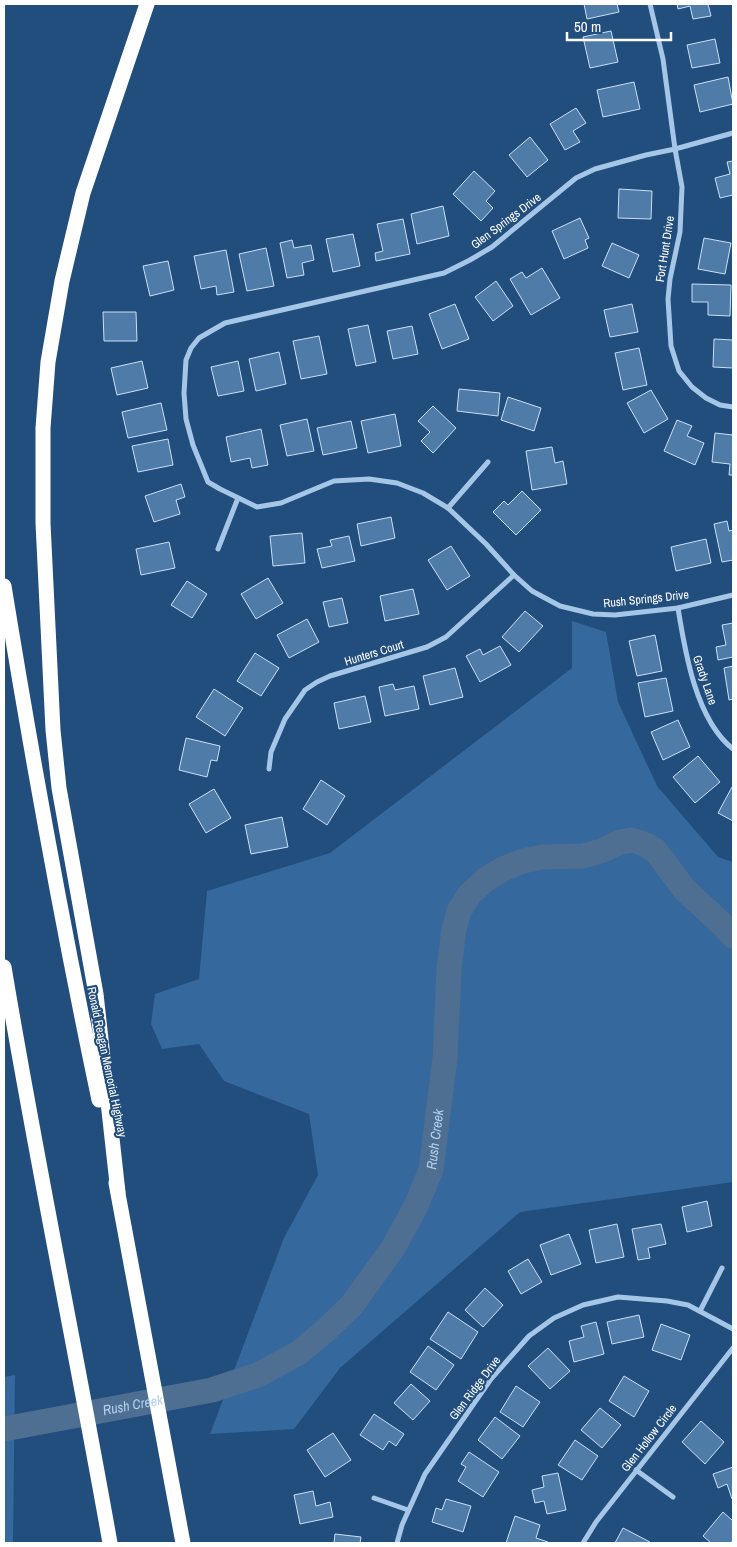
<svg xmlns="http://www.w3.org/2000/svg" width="737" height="1547" font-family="'Archivo Narrow',sans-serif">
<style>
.green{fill:#35689c}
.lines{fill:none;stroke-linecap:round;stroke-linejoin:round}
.river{stroke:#4f6f92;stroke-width:25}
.building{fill:#4f7ba9;stroke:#cadff5}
.minor{stroke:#a6c6e7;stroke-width:5}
.motorway{stroke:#fff;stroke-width:15}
.labels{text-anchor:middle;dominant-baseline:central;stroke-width:4.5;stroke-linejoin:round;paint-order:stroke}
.street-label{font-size:12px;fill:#fff;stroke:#224e7e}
.water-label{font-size:14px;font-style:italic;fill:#b2d0ee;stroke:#224e7e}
</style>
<rect width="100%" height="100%" fill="#224e7e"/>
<!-- green -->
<g class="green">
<polygon points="572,621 606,632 618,702 657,786 718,857 733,862 733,1182 520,1212 340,1368 294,1429 210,1434 284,1238 318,1175 309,1114 224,1081 199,1044 162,1049 151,1024 155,994 199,979 207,891 330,853 572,668"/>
<polygon points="15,1375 13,1543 4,1543 4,1377"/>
</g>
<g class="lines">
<!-- river -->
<path class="river" id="s1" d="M 4,1429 L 212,1390 L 258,1375 L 300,1352 L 326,1330 L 352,1305 L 393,1248 L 415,1208 L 431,1170 L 445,1058 L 449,969 L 454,929 L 459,911 L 469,895 L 485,880 L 503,869 L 523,861 L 542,857 L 583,856 L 601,851 L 620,842 L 632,840 L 644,844 L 655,850 L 685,890 L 723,925 L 733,936"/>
</g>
<!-- building -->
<g class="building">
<polygon points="584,4 617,4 619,12 587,19"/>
<polygon points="677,4 708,4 711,16 693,19 690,6 678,9"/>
<polygon points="611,31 618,62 590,68 583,37"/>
<polygon points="715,39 720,63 692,68 687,45"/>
<polygon points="728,77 733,104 700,112 694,85"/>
<polygon points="634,82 640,109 603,117 597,90"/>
<polygon points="576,108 586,123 573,131 580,142 565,150 550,124"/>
<polygon points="530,137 548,160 527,177 509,155"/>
<polygon points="733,161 733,195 720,198 715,178 730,174 727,162"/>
<polygon points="474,171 495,191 486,201 493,208 481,221 453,194"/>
<polygon points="619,189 652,191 651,219 618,218"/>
<polygon points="443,206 449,236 417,244 411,214"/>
<polygon points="580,218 589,238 585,240 588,248 564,259 552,231"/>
<polygon points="403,219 410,254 376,261 375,253 383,251 377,224"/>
<polygon points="353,234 360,266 333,272 326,239"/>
<polygon points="704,238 731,243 725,274 698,269"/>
<polygon points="292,240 294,248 311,245 314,260 302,263 304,275 287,278 280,243"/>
<polygon points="612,243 639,255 629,278 602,266"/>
<polygon points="266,248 274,286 247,291 239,254"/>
<polygon points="226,250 234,292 217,295 216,286 201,289 194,256"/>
<polygon points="168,261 174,290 150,296 143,266"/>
<polygon points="542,268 560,298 531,315 510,279 522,272 526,278"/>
<polygon points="496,281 513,306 493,321 475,297"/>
<polygon points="692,284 731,285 730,316 708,315 708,302 692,302"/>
<polygon points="455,304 469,339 442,349 429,314"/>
<polygon points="632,304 638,332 610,337 604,310"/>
<polygon points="103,312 136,312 137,341 104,341"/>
<polygon points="368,325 376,362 356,366 348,329"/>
<polygon points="412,326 418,354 393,359 387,331"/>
<polygon points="319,336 327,374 301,379 293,341"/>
<polygon points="714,339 733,340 733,368 713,367"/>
<polygon points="639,348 647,385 623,390 615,353"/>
<polygon points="279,352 286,384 256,391 249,359"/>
<polygon points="142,361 148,388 117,395 111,368"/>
<polygon points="238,361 244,391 218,396 211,367"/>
<polygon points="459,389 500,393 498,416 457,411"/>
<polygon points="651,390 668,419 644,433 627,403"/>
<polygon points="508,397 541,408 534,431 501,420"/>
<polygon points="161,403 167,430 128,438 122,412"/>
<polygon points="433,406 456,428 433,453 421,441 430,432 418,421"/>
<polygon points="395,414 401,446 368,453 361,421"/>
<polygon points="307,419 314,451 287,456 280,425"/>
<polygon points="677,420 692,426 687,436 704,443 695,465 664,451"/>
<polygon points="351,421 357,448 323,455 317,428"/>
<polygon points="261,429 268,465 252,468 250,458 231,462 226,437"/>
<polygon points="715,433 733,435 733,475 729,475 730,464 712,462"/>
<polygon points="168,439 173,465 138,472 132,446"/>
<polygon points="552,447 555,463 563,461 567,484 532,490 526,451"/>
<polygon points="181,484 185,497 176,500 180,514 154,522 145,496"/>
<polygon points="522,491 541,510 516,535 493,512 504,501 508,505"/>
<polygon points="391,517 395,538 361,546 357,524"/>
<polygon points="727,521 729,531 733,530 733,560 722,562 714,524"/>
<polygon points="302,533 305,563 273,566 270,536"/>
<polygon points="349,536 355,561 322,568 317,549 332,546 330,540"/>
<polygon points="706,539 711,563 676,571 671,547"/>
<polygon points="169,542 175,568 141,575 136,549"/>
<polygon points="451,546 470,576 447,590 428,560"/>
<polygon points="268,578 283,603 256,619 241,594"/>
<polygon points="187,581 207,594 192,618 171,605"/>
<polygon points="413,589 419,614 385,621 380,596"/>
<polygon points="342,598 348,623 329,627 323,602"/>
<polygon points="525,611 543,626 519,652 502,637"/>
<polygon points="307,619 319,642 289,658 277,635"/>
<polygon points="733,623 733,657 718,660 716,647 726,645 722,625"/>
<polygon points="655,635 662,671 637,676 629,641"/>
<polygon points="500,646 511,665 480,682 466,656 480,649 483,655"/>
<polygon points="255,653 279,668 261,696 237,681"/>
<polygon points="733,666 733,699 729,700 724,668"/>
<polygon points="455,668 463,697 430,705 423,676"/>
<polygon points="666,678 673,711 645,717 638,683"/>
<polygon points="393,684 395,690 414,686 419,709 385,716 379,687"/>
<polygon points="214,689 243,708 225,736 196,717"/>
<polygon points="365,696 371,722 339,729 334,703"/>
<polygon points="678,720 690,747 663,760 651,732"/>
<polygon points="186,738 220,746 217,761 211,760 207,777 179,770"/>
<polygon points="698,756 720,782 695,803 673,777"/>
<polygon points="321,780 345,796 327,825 303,809"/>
<polygon points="732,787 733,787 733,821 718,813"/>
<polygon points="214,789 231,818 206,833 189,804"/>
<polygon points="282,817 288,847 251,854 245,825"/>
<polygon points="707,1201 712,1226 687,1232 682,1207"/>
<polygon points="617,1224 624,1257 596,1263 589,1230"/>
<polygon points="661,1224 666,1244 648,1248 650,1258 638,1260 632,1229"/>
<polygon points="569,1234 581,1264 551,1275 540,1245"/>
<polygon points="528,1259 542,1282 521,1294 508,1271"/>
<polygon points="485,1288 503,1305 483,1327 465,1310"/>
<polygon points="448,1312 478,1332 461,1359 430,1339"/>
<polygon points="639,1315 644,1337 612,1344 607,1322"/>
<polygon points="596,1322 604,1354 574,1362 569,1341 584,1337 581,1326"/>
<polygon points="661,1324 690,1335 681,1360 652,1350"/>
<polygon points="428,1346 454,1365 436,1390 410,1372"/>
<polygon points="548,1348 570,1371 550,1389 528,1366"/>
<polygon points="624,1376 649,1391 634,1417 609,1401"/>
<polygon points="411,1384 430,1401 413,1420 394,1403"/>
<polygon points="516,1386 540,1402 523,1427 500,1412"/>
<polygon points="600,1408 621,1425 602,1448 581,1430"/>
<polygon points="374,1414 404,1434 396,1446 389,1441 383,1450 360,1435"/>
<polygon points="495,1417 520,1436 502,1459 478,1440"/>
<polygon points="701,1421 724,1442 705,1464 682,1442"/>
<polygon points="333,1433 351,1460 325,1477 307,1450"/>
<polygon points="575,1440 598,1456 582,1480 558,1465"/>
<polygon points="469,1452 499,1472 483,1497 458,1481 466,1467 461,1464"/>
<polygon points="733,1467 733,1499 732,1499 727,1484 718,1488 713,1474"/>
<polygon points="558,1473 566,1510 547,1514 544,1501 535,1503 532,1490 544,1487 542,1476"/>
<polygon points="313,1491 316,1506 330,1502 333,1517 300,1524 294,1495"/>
<polygon points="446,1499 471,1506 463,1532 432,1522 436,1508 442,1510"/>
<polygon points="723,1512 733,1521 733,1540 731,1543 711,1543 703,1536"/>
<polygon points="515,1516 540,1525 536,1538 548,1542 547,1543 506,1543"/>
<polygon points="623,1528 650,1542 650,1543 615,1543"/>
<polygon points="335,1534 361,1537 360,1543 334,1543"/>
</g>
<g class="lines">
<!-- minor -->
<g class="minor">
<polyline points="650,4 663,59 675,149 682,187 680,232 670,279 668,299 671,346 679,371 692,387 706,398 720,405 733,407"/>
<polyline points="733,133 675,149 646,155 595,169 576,178 492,247 470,260 444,273 225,323 199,338 191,348 186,360 184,393 186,419 193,445 208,482 220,489 257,507 281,503 334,481 369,479 397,483 423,493 448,508 486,544 514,575 532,591 560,606 593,614 615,615 678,608 733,595"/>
<polyline points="448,508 488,462"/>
<polyline points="218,549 238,498"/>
<path d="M 678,608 C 685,652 696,720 733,749"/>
<polyline points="269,769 271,752 285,719 305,690 317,682 330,676 427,647 446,637 514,575"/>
<polyline points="700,1311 722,1268"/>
<polyline points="636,1470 673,1497"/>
<polyline points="374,1498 408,1510"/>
<polyline points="397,1543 402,1525 425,1474 491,1379 529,1336 554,1318 583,1305 618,1297 667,1301 688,1305 733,1329"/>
<polyline points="583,1543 596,1522 733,1348"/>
</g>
<!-- motorway -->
<g class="motorway">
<path d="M 4,586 C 32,758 63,929 99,1100"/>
<path d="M 4,967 C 36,1159 76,1351 110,1543"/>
<polyline points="116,1183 183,1543"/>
<polyline points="118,1192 96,994 59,788 53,730 43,523 43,428 48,362 62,281 83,193 147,4"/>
</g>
</g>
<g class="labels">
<!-- street labels -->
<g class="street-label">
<text transform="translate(506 221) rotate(-37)">Glen Springs Drive</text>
<text transform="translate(665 249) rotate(-81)">Fort Hunt Drive</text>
<text transform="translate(646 599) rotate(-6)">Rush Springs Drive</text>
<text transform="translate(374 653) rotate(-17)">Hunters Court</text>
<text transform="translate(705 680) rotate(71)">Grady Lane</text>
<text transform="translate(107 1062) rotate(78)">Ronald Reagan Memorial Highway</text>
<text transform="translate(475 1388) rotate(-53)">Glen Ridge Drive</text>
<text transform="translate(649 1438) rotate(-52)">Glen Hollow Circle</text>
</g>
<!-- water labels -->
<g class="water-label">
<text stroke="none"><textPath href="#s1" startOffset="566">Rush Creek</textPath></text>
<text stroke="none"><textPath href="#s1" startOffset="131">Rush Creek</textPath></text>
</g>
</g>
<!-- border -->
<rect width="737" height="1547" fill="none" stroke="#ffffff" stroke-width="10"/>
<!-- scale -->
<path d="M567 32v8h104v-8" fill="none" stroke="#ffffff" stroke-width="2.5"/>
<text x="574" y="32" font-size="15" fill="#ffffff" stroke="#224e7e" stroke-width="4" paint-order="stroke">50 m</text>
</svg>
